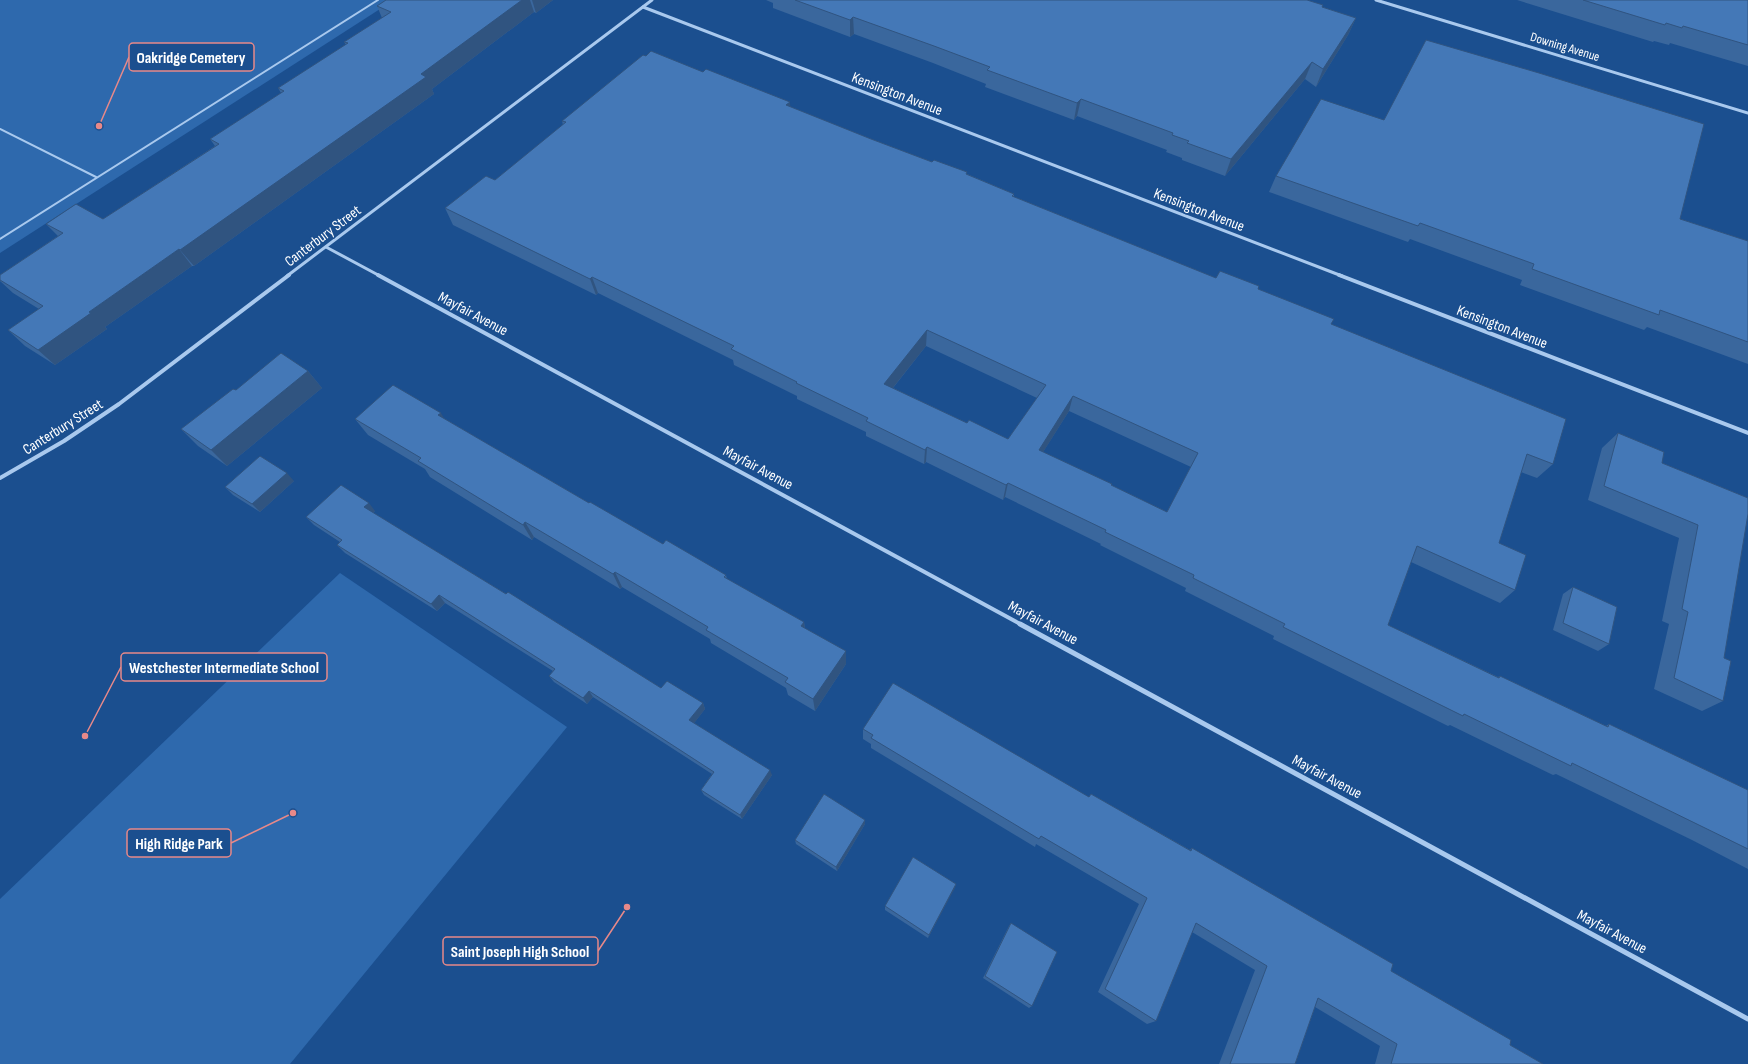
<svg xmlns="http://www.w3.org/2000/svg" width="1748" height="1064" font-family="'Sofia Sans Condensed',sans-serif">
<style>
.green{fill:#2e69ad}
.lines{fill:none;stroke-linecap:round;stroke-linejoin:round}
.service{stroke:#a9c9ee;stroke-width:2}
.minor-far2{stroke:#a9c9ee;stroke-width:3}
.minor-far1{stroke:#a9c9ee;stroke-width:4}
.minor{stroke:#a9c9ee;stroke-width:5}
.wall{fill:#3a679d;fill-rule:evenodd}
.shaded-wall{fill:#305480}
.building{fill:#4478b7;stroke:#305480;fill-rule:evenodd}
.labels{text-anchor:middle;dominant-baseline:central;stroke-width:3;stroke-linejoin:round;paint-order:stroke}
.far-street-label{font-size:13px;fill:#fff;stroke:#1b4f8f}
.street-label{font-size:15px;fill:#fff;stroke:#1b4f8f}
.leader{fill:none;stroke:#e88989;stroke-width:1.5}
.callout-dot{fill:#e88989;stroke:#1b4f8f;stroke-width:1.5}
.callout{fill:#1b4f8f;stroke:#e88989;stroke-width:1.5}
.callout-label{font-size:16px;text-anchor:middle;font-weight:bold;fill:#fff}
</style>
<rect width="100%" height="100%" fill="#1b4f8f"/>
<!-- green -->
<g class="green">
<polygon points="0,0 394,0 0,253"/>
<polygon points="340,573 567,727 290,1064 0,1064 0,899"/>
</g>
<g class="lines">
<!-- service -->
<g class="service">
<polyline points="0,129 96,177"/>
<polyline points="0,239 378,0"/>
</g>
<!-- minor-far2 -->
<g class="minor-far2">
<polyline points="1376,0 1748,113"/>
<polyline points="643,7 1342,276"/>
<polyline points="326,247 380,276"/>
<polyline points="287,276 652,0"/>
</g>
<!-- minor-far1 -->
<g class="minor-far1">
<polyline points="378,275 1022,625"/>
<polyline points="1339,275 1748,433"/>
<polyline points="0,478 64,441 119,404 289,275"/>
</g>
<!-- minor -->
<polyline class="minor" points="1020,624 1748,1019"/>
</g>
<!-- wall -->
<g class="wall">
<polygon points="386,0 553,0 536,13 534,12 432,89 434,94 194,266 192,266 105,327 107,329 55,365 25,346 8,330 39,309 13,293 0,281 0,275 58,236 46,224 103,219 215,146 210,139 281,93 278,88 346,45 344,42 382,18 377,6"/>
<polygon points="766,0 1307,0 1323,5 1322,7 1356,18 1348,35 1316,87 1305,79 1225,176 1182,160 1182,158 1166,152 1167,150 1077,116 1074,120 985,87 986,84 933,63 854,34 850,37 773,8 773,3"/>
<polygon points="1517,0 1748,0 1748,66 1670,43 1669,45 1654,41 1653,42"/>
<path d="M 790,107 L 871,139 L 932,162 L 967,172 L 967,174 L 1014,194 L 1014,197 L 1216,278 L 1258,289 L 1331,324 L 1553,464 L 1537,478 L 1521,472 L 1499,543 L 1515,590 L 1500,603 L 1411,562 L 1388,625 L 1498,677 L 1500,676 L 1606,726 L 1609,724 L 1748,790 L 1748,869 L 1692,840 L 1556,774 L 1553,775 L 1450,725 L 1448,726 L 1273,639 L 1274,636 L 1185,591 L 1186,588 L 1100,545 L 1101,544 L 1005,497 L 1003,500 L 926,462 L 924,464 L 866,436 L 866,432 L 797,399 L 797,396 L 734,365 L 733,360 L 598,293 L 596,295 L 453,225 L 445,208 L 495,180 L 563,125 L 562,121 ZM 926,346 L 1037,398 L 1008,439 L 967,423 L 893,388 ZM 1069,411 L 1191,467 L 1167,512 L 1043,452 Z"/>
<polygon points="1276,176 1680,219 1748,241 1748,364 1647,327 1644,330 1520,285 1522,280 1410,239 1408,242 1269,192"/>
<polygon points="308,371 322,388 227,466 198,446 181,429 236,390"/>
<polygon points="355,419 445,419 589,503 663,544 726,575 727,579 804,622 805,628 846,664 815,711 788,695 786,688 711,643 710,639 622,587 620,589 534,537 532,540 430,477 425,469 368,435"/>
<polygon points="1618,433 1662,463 1748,498 1724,658 1723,701 1702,711 1654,689 1669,624 1662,621 1679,538 1588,500 1602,448"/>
<polygon points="294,481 260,512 233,495 225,487"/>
<polygon points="375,511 373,513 661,688 703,703 705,709 694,723 772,775 742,819 704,795 701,790 712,774 593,697 587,704 554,682 549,676 553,671 445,603 437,611 345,553 337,545 340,542 314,525 306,517"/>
<polygon points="1573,587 1609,644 1598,651 1553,630 1563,594"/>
<polygon points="863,729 1089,797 1091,794 1190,850 1192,848 1510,1045 1543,1064 1375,1064 1380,1046 1315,1007 1295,1064 1219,1064 1255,970 1192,932 1156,1021 1147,1024 1098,992 1139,904 1036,844 1035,847 871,748 871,744 863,739"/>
<polygon points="865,820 865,824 837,871 796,844 795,840"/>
<polygon points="956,884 928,938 885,910 885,906"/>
<polygon points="1011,923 1032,1006 1029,1008 983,978 1009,926"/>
</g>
<!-- shaded-wall -->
<g class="shaded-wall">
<polygon points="522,0 530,0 534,12 432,89 434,94 194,266 180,250"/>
<polygon points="532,0 553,0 536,13"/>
<polygon points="853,17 854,34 850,37 850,20"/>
<polygon points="1356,18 1348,35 1316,87 1323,69"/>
<polygon points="1312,62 1305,79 1225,176 1231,159"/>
<polygon points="1081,99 1077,116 1074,120 1077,103"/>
<polygon points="790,102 791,119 786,105"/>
<polygon points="179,249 192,266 105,327 107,329 55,365 38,350 89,312"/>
<polygon points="592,277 598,293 596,295 590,279"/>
<polygon points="927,330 926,346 884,399 884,384"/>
<polygon points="308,371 322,388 227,466 211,450"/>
<polygon points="1073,396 1069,411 1035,465 1039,450"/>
<polygon points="441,413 451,430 438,415"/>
<polygon points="927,447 926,462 924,464 925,450"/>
<polygon points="287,473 294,481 260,512 252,504"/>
<polygon points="1008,483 1005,497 1003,500 1006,485"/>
<polygon points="369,503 375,511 371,515 364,507"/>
<polygon points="525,522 534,537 532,540 523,525"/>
<polygon points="615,572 622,587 620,589 613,574"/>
<polygon points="439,595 445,603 437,611 431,604"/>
<polygon points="804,622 806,635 801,626"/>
<polygon points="846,651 846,664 815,711 813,699"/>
<polygon points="589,691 593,697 587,704 583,698"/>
<polygon points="703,703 705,709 692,726 689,720"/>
<polygon points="770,770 772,775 742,819 740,815"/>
<polygon points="865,820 865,824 837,871 836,867"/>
<polygon points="956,884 955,888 928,938 929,935"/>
</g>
<!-- building -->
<g class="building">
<polygon points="386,0 522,0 421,74 426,77 180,250 179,249 89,312 91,313 38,350 8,330 43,306 0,280 0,275 63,233 46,224 76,204 103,219 219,144 210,139 284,91 278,88 348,43 344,42 391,12 377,6"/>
<polygon points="795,0 1307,0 1323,5 1322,7 1356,18 1323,69 1312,62 1231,159 1187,143 1189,141 1172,135 1173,133 1081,99 1077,103 987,70 990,67 934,46 853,17 850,20"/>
<polygon points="1583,0 1748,0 1748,45 1683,26 1682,28 1666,23 1665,25"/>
<polygon points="1426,40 1539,73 1704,124 1680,219 1748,241 1748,342 1660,310 1659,315 1532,269 1534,264 1420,223 1418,226 1276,176 1321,99 1384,120"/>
<path d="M 651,51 L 703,72 L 706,69 L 790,102 L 786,105 L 871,139 L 932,162 L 934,160 L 967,172 L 966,174 L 1014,194 L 1012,196 L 1216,278 L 1220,271 L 1259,286 L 1258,289 L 1334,319 L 1331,324 L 1566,419 L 1553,464 L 1527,454 L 1499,543 L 1526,555 L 1515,590 L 1417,546 L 1388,625 L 1499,678 L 1500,676 L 1608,727 L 1609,724 L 1748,790 L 1748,849 L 1572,763 L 1571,766 L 1464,714 L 1463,716 L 1283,627 L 1285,624 L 1193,578 L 1194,575 L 1105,532 L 1106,530 L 1008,483 L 1006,485 L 927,447 L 925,450 L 866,421 L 868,418 L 796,383 L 797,382 L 731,349 L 734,346 L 592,277 L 590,279 L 445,208 L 486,176 L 495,180 L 566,122 L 562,121 L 643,55 L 646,56 ZM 927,330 L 1046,385 L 1008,439 L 969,420 L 967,423 L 884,384 ZM 1073,396 L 1198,453 L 1167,512 L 1111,485 L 1112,484 L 1039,450 Z"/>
<polygon points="281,353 308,371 211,450 181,429 233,389 236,390"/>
<polygon points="393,385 441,413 438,415 589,503 590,502 663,544 666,540 726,575 724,577 804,622 801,626 846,651 813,699 785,682 788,678 706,630 708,627 615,572 613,574 525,522 523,525 418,461 421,458 355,419"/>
<polygon points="1618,433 1664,452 1662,463 1748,498 1748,514 1724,658 1731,661 1723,701 1674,678 1688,612 1682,609 1698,525 1604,486"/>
<polygon points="260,456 287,473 252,504 225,487"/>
<polygon points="341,485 369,503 364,507 506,594 508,592 661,688 667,681 703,703 689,720 770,770 740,815 701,790 714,772 589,691 583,698 549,676 555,669 439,595 431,604 337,545 342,540 306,517"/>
<polygon points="1573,587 1617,607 1609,644 1563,623"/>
<polygon points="893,683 1089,797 1091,794 1191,851 1192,848 1393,964 1391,971 1511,1040 1510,1045 1543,1064 1391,1064 1397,1044 1318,998 1295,1064 1230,1064 1267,966 1196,923 1156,1021 1105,989 1147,898 1041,836 1039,839 871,738 873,735 863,729"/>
<polygon points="824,794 865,820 836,867 795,840"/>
<polygon points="913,857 956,884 929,935 885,906"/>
<polygon points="1011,923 1057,952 1032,1006 985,976"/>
</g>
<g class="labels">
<!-- far-street labels -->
<g class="far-street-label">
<text transform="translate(1565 47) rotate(17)">Downing Avenue</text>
</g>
<!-- street labels -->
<g class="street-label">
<text transform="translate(897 94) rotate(21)">Kensington Avenue</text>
<text transform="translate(1199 210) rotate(21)">Kensington Avenue</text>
<text transform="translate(323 236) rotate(-37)">Canterbury Street</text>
<text transform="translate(473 314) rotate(28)">Mayfair Avenue</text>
<text transform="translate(1502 327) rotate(21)">Kensington Avenue</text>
<text transform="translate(63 427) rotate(-32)">Canterbury Street</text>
<text transform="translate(758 468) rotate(28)">Mayfair Avenue</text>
<text transform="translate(1043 623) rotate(28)">Mayfair Avenue</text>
<text transform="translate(1327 777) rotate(28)">Mayfair Avenue</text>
<text transform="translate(1612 932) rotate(28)">Mayfair Avenue</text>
</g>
</g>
<!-- callouts -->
<path class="leader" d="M99 126L129 57M85 736L121 667M293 813L231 843M627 907L598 951"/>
<g class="callout-dot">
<circle cx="99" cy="126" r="4"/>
<circle cx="85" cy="736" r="4"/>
<circle cx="293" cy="813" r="4"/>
<circle cx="627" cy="907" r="4"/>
</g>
<g class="callout">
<rect x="129" y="43" width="125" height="28" rx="4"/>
<rect x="121" y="653" width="206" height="28" rx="4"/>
<rect x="127" y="829" width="104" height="28" rx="4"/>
<rect x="443" y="937" width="155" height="28" rx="4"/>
</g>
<g class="callout-label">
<text x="191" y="63">Oakridge Cemetery</text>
<text x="224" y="673">Westchester Intermediate School</text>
<text x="179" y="849">High Ridge Park</text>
<text x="520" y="957">Saint Joseph High School</text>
</g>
</svg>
